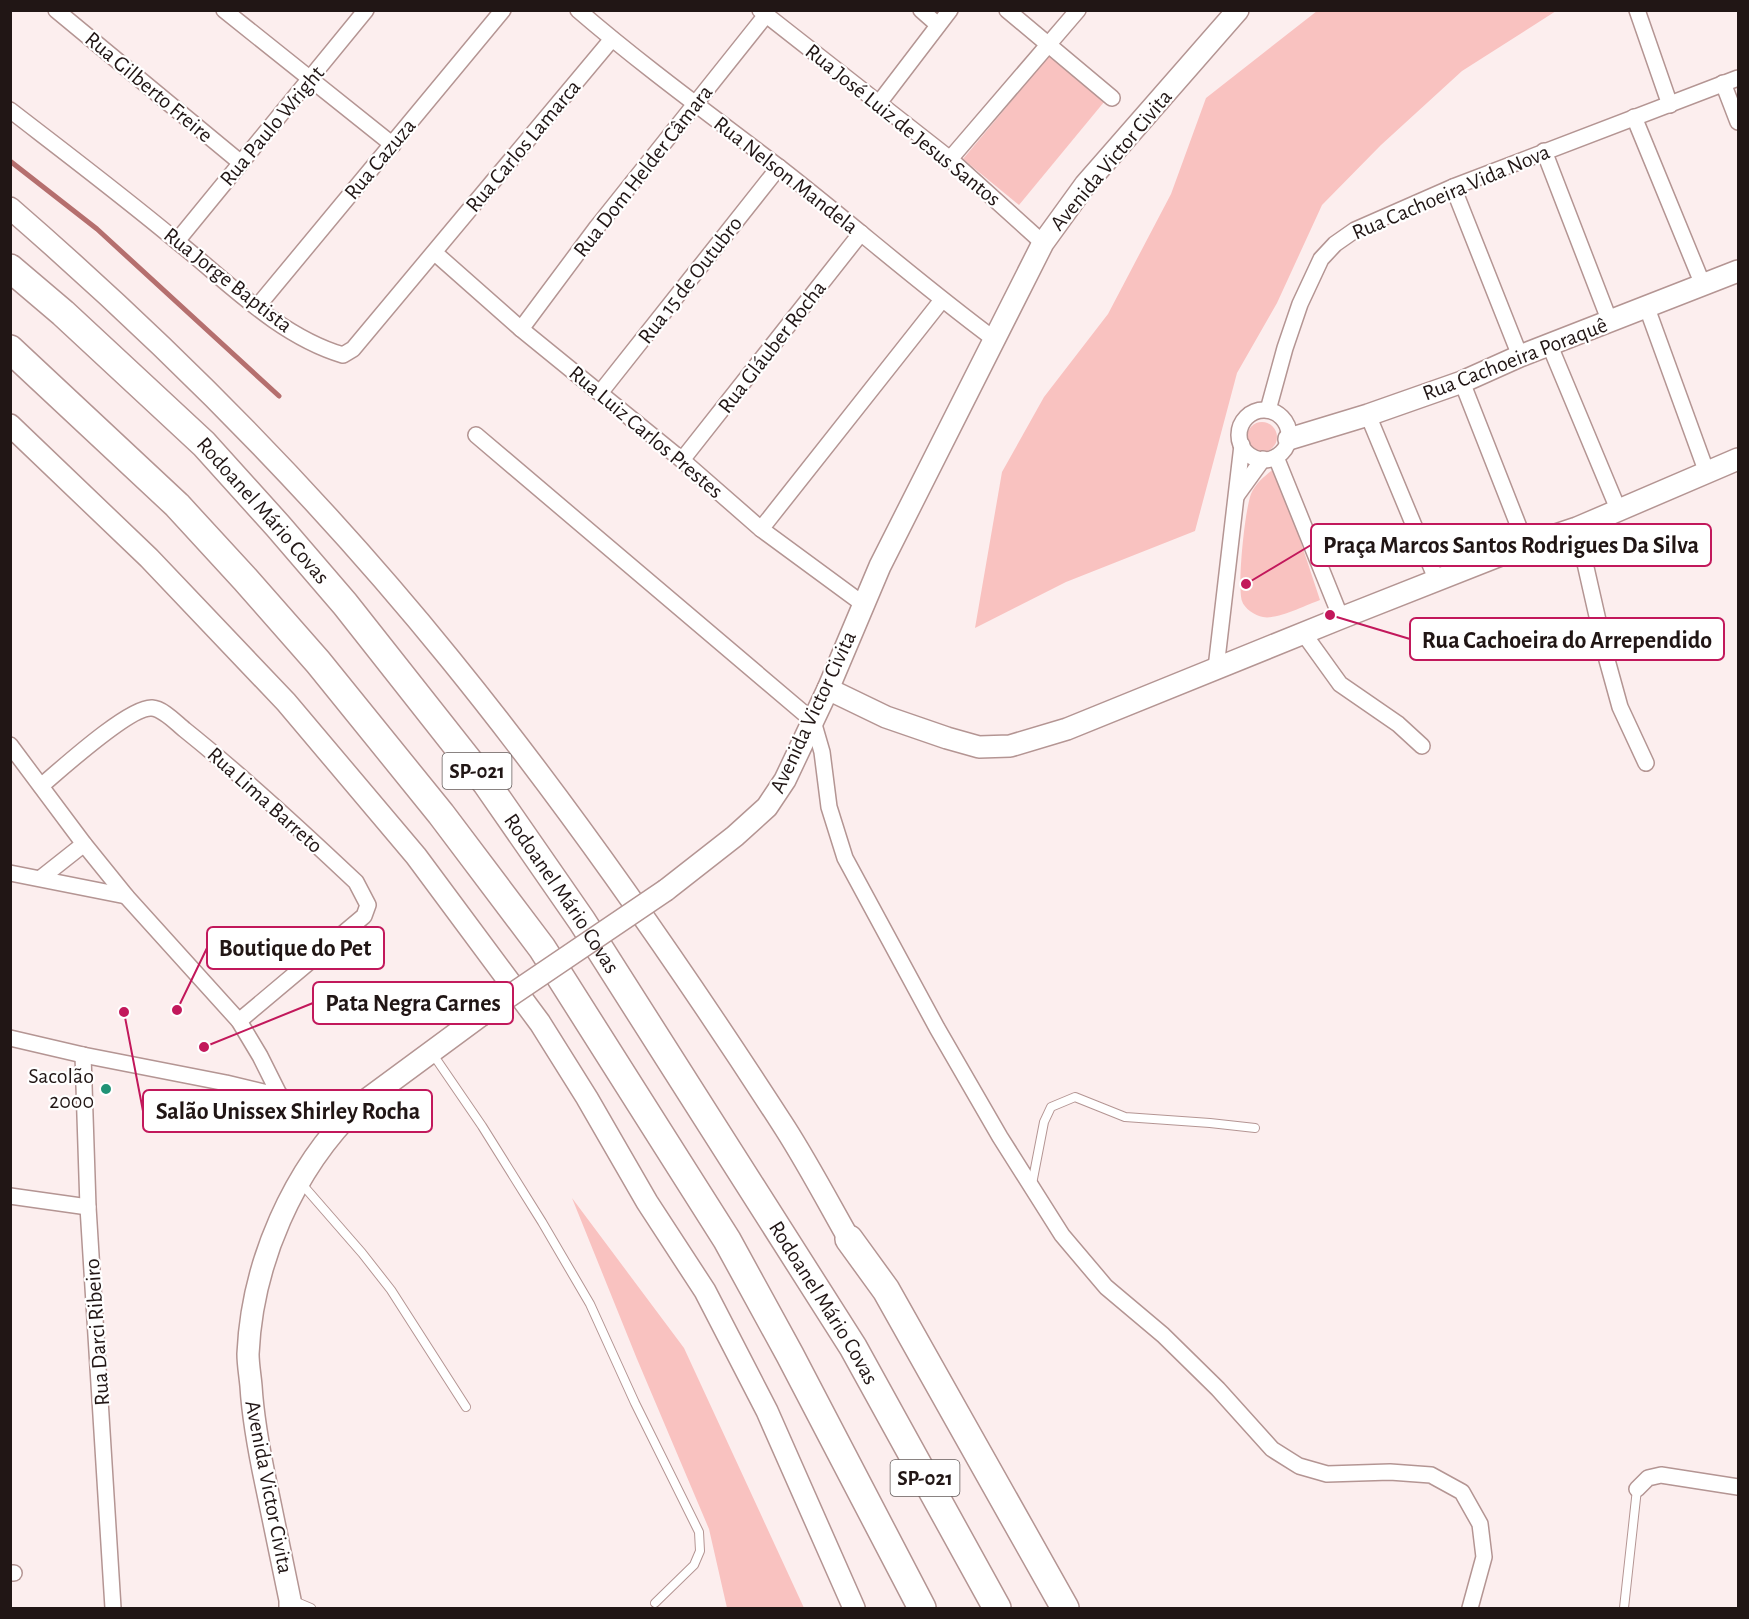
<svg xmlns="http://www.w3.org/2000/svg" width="1749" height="1619" font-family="'Alegreya Sans',sans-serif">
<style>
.green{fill:#f9c2c0}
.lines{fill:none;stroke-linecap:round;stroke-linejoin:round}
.stream{stroke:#b56f6e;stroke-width:5}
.lane-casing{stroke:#b49593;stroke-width:10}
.street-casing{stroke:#b49593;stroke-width:18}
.secondary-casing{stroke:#b49593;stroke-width:24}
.highway-casing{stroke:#b49593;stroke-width:30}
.lane{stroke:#fff;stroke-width:8}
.street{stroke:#fff;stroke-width:15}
.secondary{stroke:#fff;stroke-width:21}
.highway{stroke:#fff;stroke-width:27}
.secondary-bridge-casing{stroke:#b49593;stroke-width:24;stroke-linecap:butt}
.secondary-bridge{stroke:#fff;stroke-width:21}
.poi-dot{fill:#209376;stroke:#fff;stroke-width:2}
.labels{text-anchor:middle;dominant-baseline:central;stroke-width:4.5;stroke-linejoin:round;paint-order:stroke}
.shield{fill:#fff;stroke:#645c5b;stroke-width:1.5}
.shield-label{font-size:21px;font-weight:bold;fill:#211615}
.street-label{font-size:22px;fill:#211615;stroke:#fff}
.poi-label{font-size:22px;fill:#211615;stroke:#fff;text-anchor:end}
.leader{fill:none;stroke:#c2185b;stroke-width:2}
.callout-dot{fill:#c2185b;stroke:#fff;stroke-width:2}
.callout{fill:#fff;stroke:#c2185b;stroke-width:2}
.callout-label{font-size:24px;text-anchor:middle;font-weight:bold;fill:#211615}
</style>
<rect width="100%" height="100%" fill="#fceeee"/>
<!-- green -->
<g class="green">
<polygon points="1317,11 1556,11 1462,71 1381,145 1322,205 1277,303 1237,373 1195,531 1066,582 975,628 1002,472 1044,397 1108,314 1171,194 1206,98"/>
<polygon points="1049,56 1104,102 1019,205 963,159"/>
<circle cx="1262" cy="437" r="15"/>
<path d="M 1276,467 L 1320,600 C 1306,605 1277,620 1263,617 C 1255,616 1244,608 1242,601 C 1237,586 1245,509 1251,494 C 1256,482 1266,475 1276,467 Z"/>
<polygon points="572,1198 684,1348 804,1608 727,1608 709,1529 637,1359"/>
</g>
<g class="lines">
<!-- stream -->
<polyline class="stream" points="10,161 97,229 279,396"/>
<!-- lane casing -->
<g class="lane-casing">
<g id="lane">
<polyline points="432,1053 482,1126 542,1222 590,1304 635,1403 699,1532 700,1551 694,1565 655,1603"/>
<polyline points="301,1183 362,1253 391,1290 466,1407"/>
<polyline points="1032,1184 1044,1122 1051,1107 1075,1097 1125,1117 1210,1123 1255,1128"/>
<polyline points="292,1600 311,1608"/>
<polyline points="1624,1608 1637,1489"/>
</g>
</g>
<!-- street casing -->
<g class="street-casing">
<g id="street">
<polyline points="56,10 241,163"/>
<polyline points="224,10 393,145"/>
<path d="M 578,10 C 643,66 712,116 780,168 C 852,224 921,285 994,339"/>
<polyline points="760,10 950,159 1043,243"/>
<polyline points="921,10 938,25"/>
<polyline points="1007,10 1112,98"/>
<polyline points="1637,10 1670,105"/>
<polyline points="1723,83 1738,122"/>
<polyline points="879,103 950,10"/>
<path d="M 10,110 C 67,154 124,197 179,243 C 229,283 279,336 343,355 L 353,349 L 612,39"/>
<polyline points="1634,117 1703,285"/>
<polyline points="1544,151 1610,322"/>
<polyline points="950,159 1078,10"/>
<polyline points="1453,187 1520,356"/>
<polyline points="177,241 366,10"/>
<polyline points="435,253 521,329 682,460 761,529 863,604"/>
<polyline points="257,307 503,10"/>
<polyline points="1647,308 1707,473"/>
<polyline points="521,329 597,227 766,15"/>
<polyline points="1550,346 1618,509"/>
<polyline points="1462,382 1526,545"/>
<polyline points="600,393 779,167"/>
<polyline points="1268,410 1285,348 1300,304 1321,259 1335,244 1355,230 1453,187 1738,78"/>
<circle cx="1264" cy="435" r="25"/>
<polyline points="1368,415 1437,581"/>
<polyline points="476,435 813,721 822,752 829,807 845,858 937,1028 1000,1137 1062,1235 1106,1287 1163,1335 1218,1389 1272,1449 1299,1466 1327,1474 1390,1472 1431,1475 1462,1492 1480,1524 1484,1557 1470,1608"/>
<polyline points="1276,457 1341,618"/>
<polyline points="682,460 861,233"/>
<polyline points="1237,495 1263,459"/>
<polyline points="1577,528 1607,660 1620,707 1646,763"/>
<polyline points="761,529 942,300"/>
<polyline points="1304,634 1340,684 1398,724 1422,746"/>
<polyline points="1216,668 1242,445"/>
<polyline points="10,745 84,844 126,896 239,1021 260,1056 280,1096"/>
<path d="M 41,786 C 60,770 130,706 152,708 C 164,709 176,723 185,730 C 245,778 301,830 356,882 L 368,905 L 364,916 L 239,1021"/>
<polyline points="10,873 126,896"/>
<polyline points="41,878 84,844"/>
<polyline points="10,1038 83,1055 226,1083 280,1096 343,1120"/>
<polyline points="83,1055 88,1207 113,1608"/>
<polyline points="10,1196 88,1207"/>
<polyline points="1637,1489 1648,1478 1661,1475 1738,1487"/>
<polyline points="10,1573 14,1573"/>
</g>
</g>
<!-- secondary casing -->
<g class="secondary-casing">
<g id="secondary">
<path d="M 10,208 C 169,346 318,496 450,659 C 571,808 681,967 785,1128 C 808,1164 828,1202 849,1239"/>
<polyline points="10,425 149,558 286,702 416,856 540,1023 587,1098 647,1202 705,1291 767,1411 854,1608"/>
<polyline points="1289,439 1368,415 1462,382 1520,356 1738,271"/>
<polyline points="828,689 886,717 947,738 979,747 1010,746 1067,729 1341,618 1526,545 1577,528 1738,459"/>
<polyline points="666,890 735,836 767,807 785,780 828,689 880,566 1043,243 1085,185 1238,10"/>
<path d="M 290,1608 L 290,1600 C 282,1561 274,1523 266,1484 C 259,1451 253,1419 251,1386 C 250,1375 248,1364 248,1354 C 252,1263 293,1169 358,1106 L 480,1016"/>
</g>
</g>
<!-- highway casing -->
<g class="highway-casing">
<g id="highway">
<path id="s1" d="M 10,268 L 63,313 L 204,444 L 278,526 L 345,604 L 487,784 L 582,921 L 853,1347 L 997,1608"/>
<polyline points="10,349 177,505 245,579 318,662 441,814 542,948 727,1240 790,1355 922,1608"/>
<polyline points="849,1239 886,1290 1065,1608"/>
</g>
</g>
<!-- lane -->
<use href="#lane" class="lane"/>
<!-- street -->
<use href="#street" class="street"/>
<!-- secondary -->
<use href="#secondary" class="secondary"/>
<!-- highway -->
<use href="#highway" class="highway"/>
<!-- secondary-bridge casing -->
<g class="secondary-bridge-casing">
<polyline id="secondary-bridge" points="480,1016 666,890"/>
</g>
<!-- secondary-bridge -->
<use href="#secondary-bridge" class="secondary-bridge"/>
</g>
<!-- markers -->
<circle class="poi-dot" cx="106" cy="1089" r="6"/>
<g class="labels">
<!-- shield labels -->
<g class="shield">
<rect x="442.5" y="753" width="69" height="36" rx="4.5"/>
<rect x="890.5" y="1460" width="69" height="36" rx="4.5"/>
</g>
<g class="shield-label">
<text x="477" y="771">SP-021</text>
<text x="925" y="1478">SP-021</text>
</g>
<!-- street labels -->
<g class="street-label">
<text transform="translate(149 87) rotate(40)">Rua Gilberto Freire</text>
<text transform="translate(903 125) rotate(39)">Rua José Luiz de Jesus Santos</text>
<text transform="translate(272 126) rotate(-50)">Rua Paulo Wright</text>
<text transform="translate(523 146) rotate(-50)">Rua Carlos Lamarca</text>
<text transform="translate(380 159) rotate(-50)">Rua Cazuza</text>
<text transform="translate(1111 160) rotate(-50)">Avenida Victor Civita</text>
<text transform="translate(643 171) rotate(-52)">Rua Dom Helder Câmara</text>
<text transform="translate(786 175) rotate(38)">Rua Nelson Mandela</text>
<text transform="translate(1451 192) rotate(-23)">Rua Cachoeira Vida Nova</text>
<text transform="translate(228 280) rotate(38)">Rua Jorge Baptista</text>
<text transform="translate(690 280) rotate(-52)">Rua 15 de Outubro</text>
<text transform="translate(772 347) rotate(-52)">Rua Gláuber Rocha</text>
<text transform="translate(1515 359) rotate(-21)">Rua Cachoeira Poraquê</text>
<text transform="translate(646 432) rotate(40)">Rua Luiz Carlos Prestes</text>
<text stroke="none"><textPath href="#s1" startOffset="351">Rodoanel Mário Covas</textPath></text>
<text transform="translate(813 712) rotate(-65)">Avenida Victor Civita</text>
<text transform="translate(265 800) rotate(42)">Rua Lima Barreto</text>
<text stroke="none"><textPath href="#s1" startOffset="837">Rodoanel Mário Covas</textPath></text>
<text stroke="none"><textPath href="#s1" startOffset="1323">Rodoanel Mário Covas</textPath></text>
<text transform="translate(97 1332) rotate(-94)">Rua Darci Ribeiro</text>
<text transform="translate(269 1487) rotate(79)">Avenida Victor Civita</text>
</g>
<!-- poi labels -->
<g class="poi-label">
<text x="94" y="1076">Sacolão<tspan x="94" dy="25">2000</tspan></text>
</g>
</g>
<!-- callouts -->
<path class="leader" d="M1246 584L1311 545M1330 615L1410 639M177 1010L207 948M204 1047L313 1003M124 1012L143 1111"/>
<g class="callout-dot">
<circle cx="1246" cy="584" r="6"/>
<circle cx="1330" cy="615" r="6"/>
<circle cx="177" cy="1010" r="6"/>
<circle cx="204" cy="1047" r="6"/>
<circle cx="124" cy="1012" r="6"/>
</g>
<g class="callout">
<rect x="1311" y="524" width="400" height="42" rx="6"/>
<rect x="1410" y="618" width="314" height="42" rx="6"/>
<rect x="207" y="927" width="177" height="42" rx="6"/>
<rect x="313" y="982" width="200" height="42" rx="6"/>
<rect x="143" y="1090" width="289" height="42" rx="6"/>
</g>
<g class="callout-label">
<text x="1511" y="553">Praça Marcos Santos Rodrigues Da Silva</text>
<text x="1567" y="648">Rua Cachoeira do Arrependido</text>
<text x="295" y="956">Boutique do Pet</text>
<text x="413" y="1011">Pata Negra Carnes</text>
<text x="288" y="1119">Salão Unissex Shirley Rocha</text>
</g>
<!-- border -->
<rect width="1749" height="1619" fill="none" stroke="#211615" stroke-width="24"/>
</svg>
